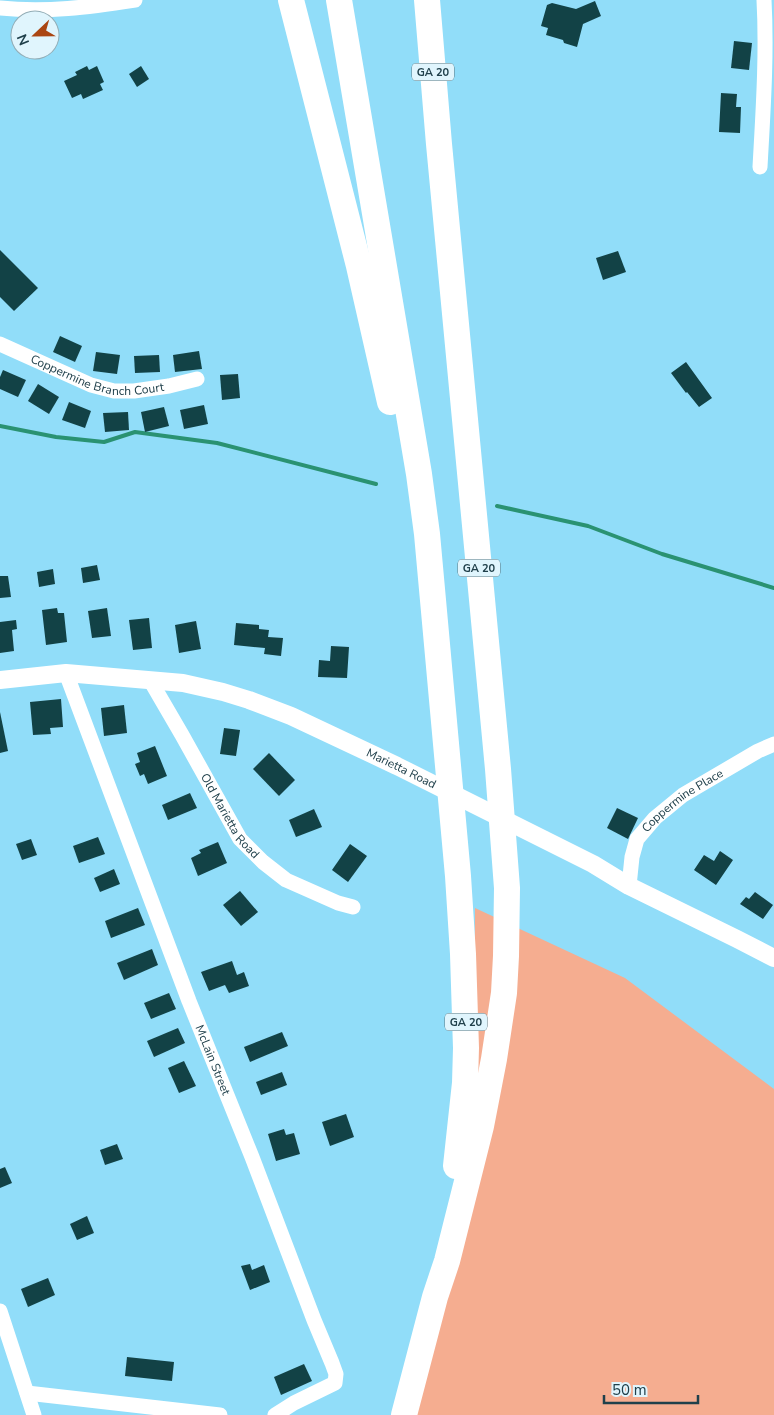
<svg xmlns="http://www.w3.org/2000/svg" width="774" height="1415" font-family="'Nunito Sans',sans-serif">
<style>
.green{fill:#f5ad90}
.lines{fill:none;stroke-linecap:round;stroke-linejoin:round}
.stream{stroke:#2a9272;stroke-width:4}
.building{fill:#124246}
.minor{stroke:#fff;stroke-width:15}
.tertiary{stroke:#fff;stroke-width:18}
.motorway{stroke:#fff;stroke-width:26}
.labels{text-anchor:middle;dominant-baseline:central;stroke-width:5;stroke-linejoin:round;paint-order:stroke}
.shield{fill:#e0f5fd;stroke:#5a7680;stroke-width:1}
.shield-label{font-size:11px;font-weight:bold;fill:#20404b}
.street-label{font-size:12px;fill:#20404b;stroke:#e0f5fd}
</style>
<rect width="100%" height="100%" fill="#91ddf9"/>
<!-- green -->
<polygon class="green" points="475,908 625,978 774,1089 774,1415 391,1415 466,1161 474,1026"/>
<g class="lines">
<!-- stream -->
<g class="stream">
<polyline points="0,426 56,437 104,442 135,432 217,443 376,484"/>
<polyline points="497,506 588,526 662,554 774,588"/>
</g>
</g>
<!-- building -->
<g class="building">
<polygon points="595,1 601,16 583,24 577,47 564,43 563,40 546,35 548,28 541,26 547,5 552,3 576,9"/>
<polygon points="734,41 752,43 749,70 731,68"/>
<polygon points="87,66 89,70 97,66 104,82 100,84 103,90 83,99 81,94 72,98 64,81 77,75 75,72"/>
<polygon points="141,66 149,79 137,87 129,74"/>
<polygon points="721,93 737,94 736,107 741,107 740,133 719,132"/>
<polygon points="0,250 38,288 14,311 0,297"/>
<polygon points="618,251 626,272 603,280 596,258"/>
<polygon points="60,336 82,346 75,362 53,352"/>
<polygon points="199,351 202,369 175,372 173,355"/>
<polygon points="96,352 120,355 117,374 93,371"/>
<polygon points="159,355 160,372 135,373 134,356"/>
<polygon points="686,362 712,398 699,407 687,392 686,393 671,373"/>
<polygon points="3,370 26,380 18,397 0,389 0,377"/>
<polygon points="238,374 240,398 222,400 220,375"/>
<polygon points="38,384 59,397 49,414 28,401"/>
<polygon points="69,402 91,411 85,428 62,420"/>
<polygon points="204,405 208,424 184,429 180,410"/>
<polygon points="164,407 169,426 145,432 141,412"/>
<polygon points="128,412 129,430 105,432 103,413"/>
<polygon points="97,565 100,580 83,583 81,568"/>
<polygon points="53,569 55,584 39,587 37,572"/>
<polygon points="0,576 8,576 11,597 0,598"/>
<polygon points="57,608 58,613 64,613 67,642 46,645 42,610"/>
<polygon points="107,608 111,636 92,638 88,611"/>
<polygon points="149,618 152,648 133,650 129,620"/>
<polygon points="16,620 17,629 12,630 14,651 0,653 0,622"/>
<polygon points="196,621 201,649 179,653 175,625"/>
<polygon points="236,623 259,625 259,629 269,630 268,637 283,638 281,656 264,654 265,648 234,645"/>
<polygon points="331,646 349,647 347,678 318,677 319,660 330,661"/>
<polygon points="61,699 63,727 50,728 51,734 33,735 30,702"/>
<polygon points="124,705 127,733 104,736 101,708"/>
<polygon points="0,712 8,751 0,753"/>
<polygon points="224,728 240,730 236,756 220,754"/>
<polygon points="155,746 167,776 148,784 144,774 140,776 135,764 140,762 137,753"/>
<polygon points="269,753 295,780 279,796 253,769"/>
<polygon points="190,793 197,808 168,820 162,805"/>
<polygon points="617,808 638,818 628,839 607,828"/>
<polygon points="314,809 322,827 296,837 289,820"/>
<polygon points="98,837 105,854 79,863 73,846"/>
<polygon points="31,839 37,855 22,860 16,844"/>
<polygon points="218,842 227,863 198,876 191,858 201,853 199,850"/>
<polygon points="350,844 367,856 348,882 332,870"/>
<polygon points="720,851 733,860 716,885 694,870 704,855 714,861"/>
<polygon points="114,869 120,884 100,892 94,878"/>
<polygon points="240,891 258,912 241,926 223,905"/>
<polygon points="755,892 773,905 763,919 740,904 746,897 749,899"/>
<polygon points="138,908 145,925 111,938 105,921"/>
<polygon points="152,949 158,965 124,980 117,963"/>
<polygon points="232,961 237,975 244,972 249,986 229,993 225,985 209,991 201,972"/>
<polygon points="169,993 176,1009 151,1019 144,1003"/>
<polygon points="178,1028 185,1043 154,1057 147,1041"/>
<polygon points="282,1032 288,1046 250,1062 244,1047"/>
<polygon points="184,1061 196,1086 179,1093 168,1068"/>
<polygon points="282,1072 287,1085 261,1095 256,1082"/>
<polygon points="346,1114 354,1137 330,1146 322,1122"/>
<polygon points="284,1129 286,1135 294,1133 300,1154 276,1161 268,1134"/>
<polygon points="117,1144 123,1159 105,1165 100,1150"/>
<polygon points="5,1167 12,1183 0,1188 0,1169"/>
<polygon points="87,1216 94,1233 77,1240 70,1224"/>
<polygon points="250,1264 252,1270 264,1265 270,1282 250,1290 241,1266"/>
<polygon points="48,1278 55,1295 28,1307 21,1289"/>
<polygon points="127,1357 174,1362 172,1381 125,1376"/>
<polygon points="304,1364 312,1381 281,1395 274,1377"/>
</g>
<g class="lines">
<!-- minor -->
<g class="minor">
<path d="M 0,8 C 46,13 90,7 135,0"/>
<path d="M 760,167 C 763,112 767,55 764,0"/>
<path id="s1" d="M 0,344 L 91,385 L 114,391 L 134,391 L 169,386 L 197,379"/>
<path id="s2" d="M 66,673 L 189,1001 L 252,1157 L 314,1320 L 332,1363 L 336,1374 L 335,1383 L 294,1403 L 275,1415"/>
<path id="s3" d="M 150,680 L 182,735 L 240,839 L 263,862 L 286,880 L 338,903 L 353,907"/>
<path id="s4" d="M 629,886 L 632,857 L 637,839 L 655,818 L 683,795 L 758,751 L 774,744"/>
<polyline points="0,1311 34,1415"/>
<polyline points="27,1393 220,1415"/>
</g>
<!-- tertiary -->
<path class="tertiary" id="s5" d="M 0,680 L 66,673 L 183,683 L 223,692 L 249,700 L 291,716 L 397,766 L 593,864 L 629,886 L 737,939 L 774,958"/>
<!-- motorway -->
<g class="motorway">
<polyline points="291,0 359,266 390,402"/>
<polyline points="339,0 419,474 427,534 458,876 463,954 466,1048 465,1083 456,1166"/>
<polyline points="404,1415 435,1297 447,1261 481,1126 494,1059 504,993 506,956 507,888 498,769 439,144 427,0"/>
</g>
</g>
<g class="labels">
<!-- shield labels -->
<g class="shield">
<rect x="412" y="63.5" width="42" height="17" rx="4"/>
<rect x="458" y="559.5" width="42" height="17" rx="4"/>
<rect x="445" y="1013.5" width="42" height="17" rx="4"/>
</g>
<g class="shield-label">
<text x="433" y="72">GA 20</text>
<text x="479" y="568">GA 20</text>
<text x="466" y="1022">GA 20</text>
</g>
<!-- street labels -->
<g class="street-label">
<text stroke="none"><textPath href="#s1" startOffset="104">Coppermine Branch Court</textPath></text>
<text stroke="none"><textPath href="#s5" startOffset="419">Marietta Road</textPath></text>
<text stroke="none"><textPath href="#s4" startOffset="108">Coppermine Place</textPath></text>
<text stroke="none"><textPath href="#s3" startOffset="158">Old Marietta Road</textPath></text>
<text stroke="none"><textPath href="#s2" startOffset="414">McLain Street</textPath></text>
</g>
</g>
<!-- north arrow -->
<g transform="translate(35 35) rotate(248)"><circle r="24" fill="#e0f5fd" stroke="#93adb6"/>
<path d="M0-4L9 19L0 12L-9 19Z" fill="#aa4613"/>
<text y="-8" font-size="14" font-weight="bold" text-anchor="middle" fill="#20404b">N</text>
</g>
<!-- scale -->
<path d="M604 1395v8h94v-8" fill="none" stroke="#20404b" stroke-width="2.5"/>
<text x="612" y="1395" font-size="15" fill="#20404b" stroke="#e0f5fd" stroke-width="4" paint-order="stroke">50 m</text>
</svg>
